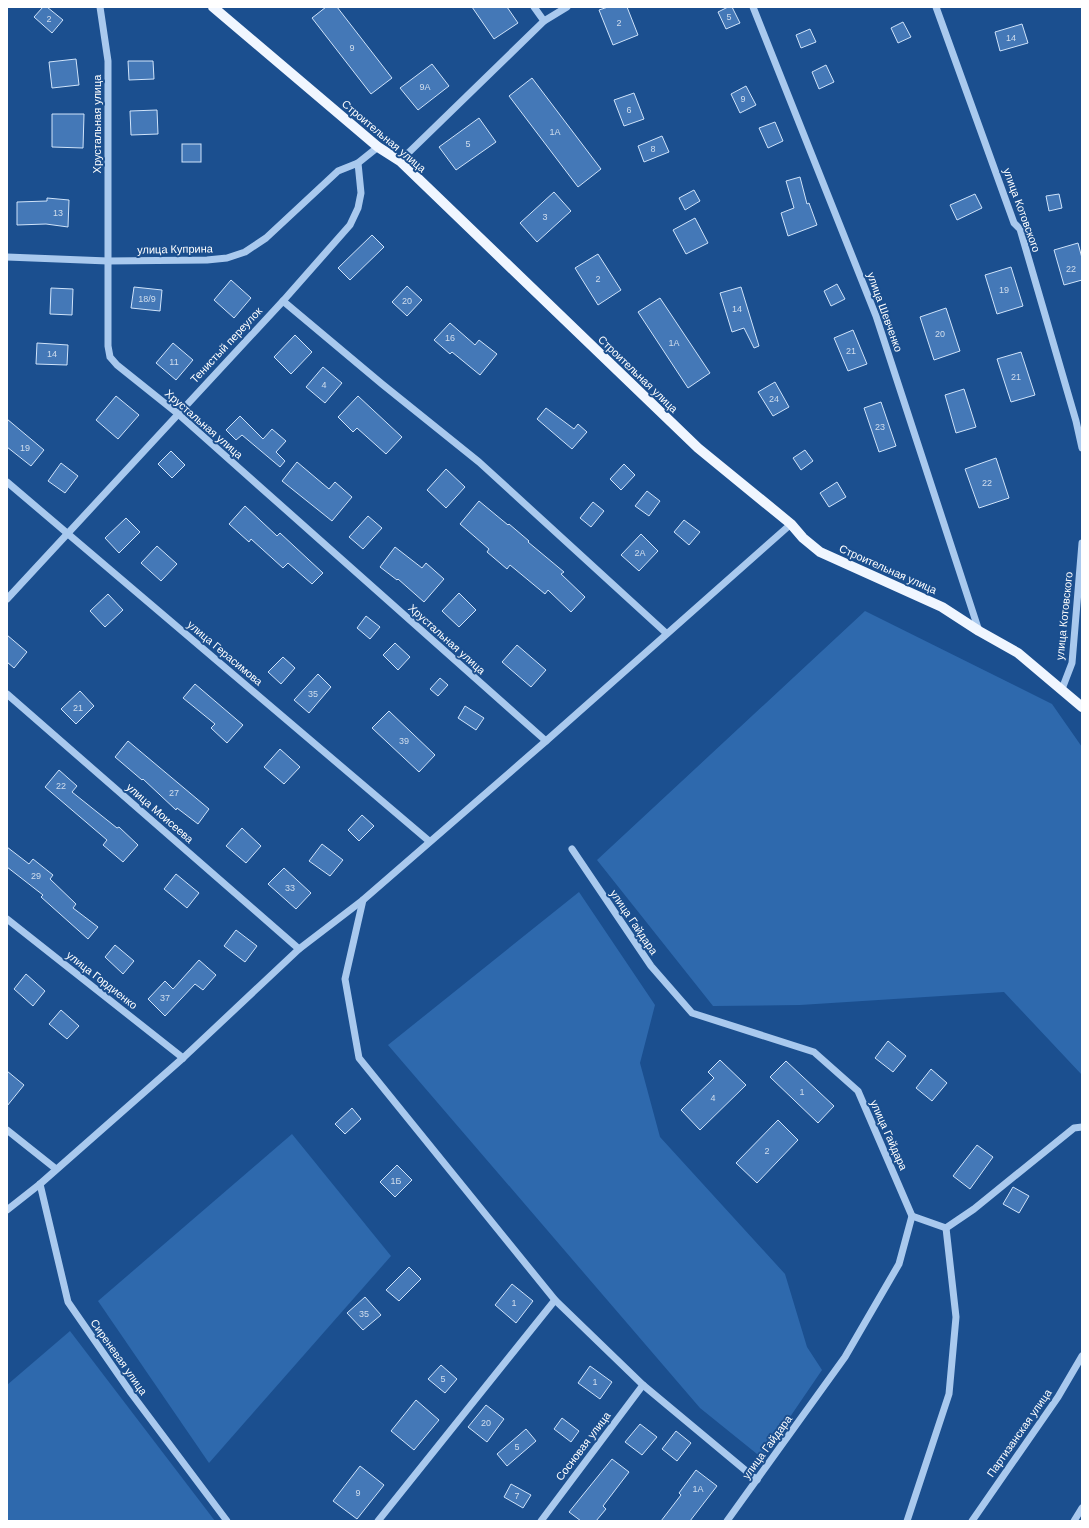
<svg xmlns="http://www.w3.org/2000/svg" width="1089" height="1528" font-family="Helvetica,sans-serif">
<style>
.green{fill:#2e69ad}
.building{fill:#4478b7;stroke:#cfe3fa}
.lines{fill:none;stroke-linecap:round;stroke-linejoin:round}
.minor{stroke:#a9c9ee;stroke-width:7}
.major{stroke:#f0f6ff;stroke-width:10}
.labels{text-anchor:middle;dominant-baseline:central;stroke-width:4;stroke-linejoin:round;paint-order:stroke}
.number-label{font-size:9px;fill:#d0dded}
.street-label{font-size:11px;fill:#fff;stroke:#1b4f8f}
</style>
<rect width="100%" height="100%" fill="#1b4f8f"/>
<!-- green -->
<g class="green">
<polygon points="865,611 1052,704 1082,747 1082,1075 1004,992 800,1005 713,1006 597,860"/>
<polygon points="579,892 655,1005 640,1063 660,1137 785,1274 807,1347 822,1370 762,1458 700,1408 388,1045"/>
<polygon points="292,1134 391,1256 209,1463 98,1301"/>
<polygon points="70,1331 215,1521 7,1521 7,1385"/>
</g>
<!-- building -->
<g class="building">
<polygon points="43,7 47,7 63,20 52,33 34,17"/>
<polygon points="326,7 337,7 392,78 371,94 312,18"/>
<polygon points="472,7 507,7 518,23 494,39"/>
<polygon points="608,7 627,7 638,35 613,45 599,10"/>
<polygon points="728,7 732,7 740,23 726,29 718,12"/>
<polygon points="903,22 911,37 898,43 891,28"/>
<polygon points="1022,24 1028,43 1000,51 995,32"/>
<polygon points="810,29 816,42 801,48 796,35"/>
<polygon points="76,59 79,85 52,88 49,62"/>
<polygon points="128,61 153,61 154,79 129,80"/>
<polygon points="432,64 449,86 418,110 400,88"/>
<polygon points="826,65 834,82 819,89 812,72"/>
<polygon points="532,78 601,169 578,187 509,96"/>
<polygon points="746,86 756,105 740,113 731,94"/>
<polygon points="634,93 644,119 624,126 614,100"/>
<polygon points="157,110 158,134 131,135 130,111"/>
<polygon points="52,114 84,114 83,148 52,147"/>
<polygon points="479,118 496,142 456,170 439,147"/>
<polygon points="775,122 783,141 768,148 759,128"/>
<polygon points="662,136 669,152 644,162 638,146"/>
<rect x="182" y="144" width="19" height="18"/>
<polygon points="800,177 807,204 809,203 817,225 788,236 781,213 794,208 786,181"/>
<polygon points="694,190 700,201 685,210 679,198"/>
<polygon points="554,192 571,211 537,242 520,223"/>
<polygon points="975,194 982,208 957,220 950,205"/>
<polygon points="1059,194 1062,208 1049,211 1046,196"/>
<polygon points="47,198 69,200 68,227 46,224 17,225 17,202 47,201"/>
<polygon points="695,218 708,243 686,254 673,230"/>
<polygon points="372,235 384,247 350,280 338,268"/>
<polygon points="1078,243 1082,258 1082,280 1064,285 1054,250"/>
<polygon points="598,254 621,290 598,305 575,268"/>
<polygon points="1011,267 1023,306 997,314 985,275"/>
<polygon points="231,280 251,298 234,318 214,300"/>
<polygon points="837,284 845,299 831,306 824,291"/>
<polygon points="407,286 422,300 407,316 392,302"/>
<polygon points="134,287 162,290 160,311 131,308"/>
<polygon points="741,287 759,346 754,348 744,328 732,332 720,293"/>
<polygon points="51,288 73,289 72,315 50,314"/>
<polygon points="660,298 710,373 688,388 638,312"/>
<polygon points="946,308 960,351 934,360 920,317"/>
<polygon points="450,323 475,345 479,340 497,354 480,375 452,352 450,354 434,340"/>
<polygon points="853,330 867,364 848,371 834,338"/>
<polygon points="295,335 312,352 291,374 274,357"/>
<polygon points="37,343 68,345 67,365 36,364"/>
<polygon points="173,343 193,360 176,380 156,363"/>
<polygon points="1021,352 1035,395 1011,402 997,359"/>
<polygon points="323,367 342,383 325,403 306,387"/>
<polygon points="775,382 789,407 773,416 758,392"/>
<polygon points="964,389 976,427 956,433 945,395"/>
<polygon points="116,396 139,415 118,439 96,420"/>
<polygon points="358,396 402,437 386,454 357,428 353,432 338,417"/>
<polygon points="881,402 896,446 879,452 864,408"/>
<polygon points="546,408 574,429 578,424 587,432 572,449 537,419"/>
<polygon points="240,416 263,439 272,429 286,441 276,452 285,461 280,467 242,435 236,440 226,430"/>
<polygon points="7,419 44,450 31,466 7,447"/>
<polygon points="805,450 813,461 801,470 793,458"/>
<polygon points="171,451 185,465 172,478 158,464"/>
<polygon points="996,458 1009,498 979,508 965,469"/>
<polygon points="297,462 329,489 335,482 352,497 332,521 282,481"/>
<polygon points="61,463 78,476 65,493 48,481"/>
<polygon points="624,464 635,475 621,490 610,479"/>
<polygon points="446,469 465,487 446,508 427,490"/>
<polygon points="837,482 846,497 829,507 820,493"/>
<polygon points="647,491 660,501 649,516 635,506"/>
<polygon points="479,501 508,525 509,524 529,541 528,542 564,572 561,574 585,597 571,612 548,590 545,594 510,565 507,569 487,552 489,549 460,524"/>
<polygon points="593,502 604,511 591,527 580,518"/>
<polygon points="245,506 277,536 280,533 323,573 312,584 288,563 283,568 251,539 249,542 229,524"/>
<polygon points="368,516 382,528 363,549 349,537"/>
<polygon points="126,518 140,532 119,553 105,538"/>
<polygon points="684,520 700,532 689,545 674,532"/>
<polygon points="641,534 658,551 639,571 621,555"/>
<polygon points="157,546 177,564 161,581 141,563"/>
<polygon points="395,547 422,568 426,563 444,579 424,602 398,579 397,580 380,567"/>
<polygon points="459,593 476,610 459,627 442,611"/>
<polygon points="108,594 123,610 105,627 90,611"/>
<polygon points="366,616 380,627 370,639 357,628"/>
<polygon points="7,635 27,652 14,668 7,662"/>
<polygon points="395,643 410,657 398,670 383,655"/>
<polygon points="517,645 546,670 531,687 502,662"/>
<polygon points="283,657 295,668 281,684 268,672"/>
<polygon points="318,674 331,687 309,713 294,700"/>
<polygon points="440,678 448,685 438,696 430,689"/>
<polygon points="195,684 243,725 227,743 211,728 215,724 183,698"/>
<polygon points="80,691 94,706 76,724 61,709"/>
<polygon points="465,706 484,718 476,730 458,718"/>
<polygon points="389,711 435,755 419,772 372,728"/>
<polygon points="128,741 209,809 198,824 177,808 176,810 143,779 142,780 115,757"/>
<polygon points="280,749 300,767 284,784 264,767"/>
<polygon points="59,770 77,786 72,792 117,828 119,827 138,845 123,862 103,845 107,840 45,787"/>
<polygon points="362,815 374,826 359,841 348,830"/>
<polygon points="242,828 261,846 246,863 226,846"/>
<polygon points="322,844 343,860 330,876 309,861"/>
<polygon points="7,847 29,864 33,859 53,875 50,879 76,904 73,908 98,927 88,939 41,897 43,895 7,867"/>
<polygon points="284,868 311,893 296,909 268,884"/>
<polygon points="176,874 199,893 187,908 164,889"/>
<polygon points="236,930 257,946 245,962 224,946"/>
<polygon points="115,945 134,961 123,974 105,957"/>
<polygon points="199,960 216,975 203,990 195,984 165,1016 148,999 165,981 173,989"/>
<polygon points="26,974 45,991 33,1006 14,989"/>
<polygon points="61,1010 79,1026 67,1039 49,1024"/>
<polygon points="888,1041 906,1056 893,1072 875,1058"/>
<polygon points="720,1060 746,1085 700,1130 681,1110 714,1078 708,1072"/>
<polygon points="786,1061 834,1106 818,1123 770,1077"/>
<polygon points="931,1069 947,1083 932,1101 916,1088"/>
<polygon points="7,1071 24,1085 7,1106"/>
<polygon points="352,1108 361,1119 345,1134 335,1124"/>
<polygon points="778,1120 798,1140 757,1183 736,1163"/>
<polygon points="977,1145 993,1157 970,1189 953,1176"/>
<polygon points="397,1165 412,1180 395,1197 380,1182"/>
<polygon points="1013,1187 1029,1196 1019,1213 1003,1204"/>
<polygon points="409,1267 421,1279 399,1301 386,1290"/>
<polygon points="512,1284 533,1301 516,1323 495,1305"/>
<polygon points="365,1297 381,1315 363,1330 347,1313"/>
<polygon points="441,1365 457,1379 445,1393 428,1379"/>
<polygon points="590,1366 612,1382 600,1399 578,1383"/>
<polygon points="416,1400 439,1420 414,1450 391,1431"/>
<polygon points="486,1405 504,1419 487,1442 468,1427"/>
<polygon points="562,1418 579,1431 571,1442 554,1429"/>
<polygon points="640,1424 657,1437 642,1455 625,1442"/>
<polygon points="526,1429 536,1441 507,1466 497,1454"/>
<polygon points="676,1431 691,1443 677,1461 662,1449"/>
<polygon points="612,1459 629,1472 603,1506 606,1509 596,1521 581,1521 569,1512"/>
<polygon points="360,1466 384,1485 357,1519 333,1501"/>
<polygon points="696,1470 717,1486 690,1521 661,1521 681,1495 679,1493"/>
<polygon points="511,1484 531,1495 523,1508 504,1497"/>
</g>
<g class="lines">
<!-- minor -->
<g class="minor">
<polyline points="100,7 108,61 108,346 110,357 117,365 177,413 546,741"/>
<polyline points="534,7 544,21"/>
<polyline points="753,7 876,316 979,631"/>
<polyline points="936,7 1014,223 1020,229 1076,421 1082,448"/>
<polyline points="400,161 544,21 567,7"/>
<polyline points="7,257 108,261 207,260 227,258 245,252 266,238 338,171 358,163"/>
<polyline points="283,301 382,384 479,462 666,633"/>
<polyline points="7,482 429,841"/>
<polyline points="7,599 283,301 350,225 358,208 361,193 358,163 378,147"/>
<polyline points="1062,689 1072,663 1082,543"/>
<polyline points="7,694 299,949"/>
<polyline points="572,849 651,966 692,1013 814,1052 858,1091 912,1216 899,1264 845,1357 727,1521"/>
<polyline points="363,900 345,979 359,1058 555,1300 643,1385 757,1480"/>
<polyline points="7,919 183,1058"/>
<polyline points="7,1130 56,1169"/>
<polyline points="40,1184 68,1302 131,1393 227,1521"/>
<polyline points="7,1210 40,1184 183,1058 299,949 363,900 546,741 791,524"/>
<polyline points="912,1216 946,1228 974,1209 1074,1128 1082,1127"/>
<polyline points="378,1521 555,1300"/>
<polyline points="541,1521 643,1385"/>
<polyline points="907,1521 949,1394 956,1317 946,1228"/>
<polyline points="972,1521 1058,1397 1082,1356"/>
<polyline points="1074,1521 1082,1508"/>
</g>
<!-- major -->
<polyline class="major" points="213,7 378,147 400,161 698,448 791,524 803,538 820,552 942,607 979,631 1018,653 1082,707"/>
</g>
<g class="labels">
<!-- number labels -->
<g class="number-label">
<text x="729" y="17">5</text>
<text x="49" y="19">2</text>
<text x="619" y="23">2</text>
<text x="1011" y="38">14</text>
<text x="352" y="48">9</text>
<text x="425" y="87">9А</text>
<text x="743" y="99">9</text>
<text x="629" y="110">6</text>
<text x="555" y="132">1А</text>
<text x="468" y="144">5</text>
<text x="653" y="149">8</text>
<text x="58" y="213">13</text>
<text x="545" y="217">3</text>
<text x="1071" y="269">22</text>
<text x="598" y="279">2</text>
<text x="1004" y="290">19</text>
<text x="147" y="299">18/9</text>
<text x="407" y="301">20</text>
<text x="737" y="309">14</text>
<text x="940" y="334">20</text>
<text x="450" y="338">16</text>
<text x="674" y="343">1А</text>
<text x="851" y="351">21</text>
<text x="52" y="354">14</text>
<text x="174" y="362">11</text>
<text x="1016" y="377">21</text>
<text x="324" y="385">4</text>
<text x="774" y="399">24</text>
<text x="880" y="427">23</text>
<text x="25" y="448">19</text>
<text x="987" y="483">22</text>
<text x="640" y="553">2А</text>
<text x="313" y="694">35</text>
<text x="78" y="708">21</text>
<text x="404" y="741">39</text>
<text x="61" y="786">22</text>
<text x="174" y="793">27</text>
<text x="36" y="876">29</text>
<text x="290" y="888">33</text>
<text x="165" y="998">37</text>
<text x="802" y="1092">1</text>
<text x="713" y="1098">4</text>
<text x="767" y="1151">2</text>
<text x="396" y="1181">1Б</text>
<text x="514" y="1303">1</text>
<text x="364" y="1314">35</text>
<text x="443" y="1379">5</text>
<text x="595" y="1382">1</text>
<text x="486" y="1423">20</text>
<text x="517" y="1447">5</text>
<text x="698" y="1489">1А</text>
<text x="358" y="1493">9</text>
<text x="517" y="1496">7</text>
</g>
<!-- street labels -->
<g class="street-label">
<text transform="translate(97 124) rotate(-90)">Хрустальная улица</text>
<text transform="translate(384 136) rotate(40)">Строительная улица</text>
<text transform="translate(1022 210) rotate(70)">улица Котовского</text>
<text transform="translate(175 249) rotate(-1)">улица Куприна</text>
<text transform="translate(885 312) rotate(70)">улица Шевченко</text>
<text transform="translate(226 345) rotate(-47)">Тенистый переулок</text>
<text transform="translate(638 374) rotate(44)">Строительная улица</text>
<text transform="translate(204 424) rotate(41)">Хрустальная улица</text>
<text transform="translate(888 569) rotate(24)">Строительная улица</text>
<text transform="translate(1064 616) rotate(-84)">улица Котовского</text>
<text transform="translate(447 639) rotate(42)">Хрустальная улица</text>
<text transform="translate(225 653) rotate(40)">улица Герасимова</text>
<text transform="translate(160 813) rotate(41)">улица Моисеева</text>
<text transform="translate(634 922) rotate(56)">улица Гайдара</text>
<text transform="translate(102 980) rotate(38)">улица Гордиенко</text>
<text transform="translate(889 1135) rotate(66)">улица Гайдара</text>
<text transform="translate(119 1357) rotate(55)">Сиреневая улица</text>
<text transform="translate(1019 1433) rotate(-55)">Партизанская улица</text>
<text transform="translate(583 1446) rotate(-53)">Сосновая улица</text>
<text transform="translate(767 1447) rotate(-54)">улица Гайдара</text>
</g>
</g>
<!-- border -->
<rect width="1089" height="1528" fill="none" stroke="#ffffff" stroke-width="16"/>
</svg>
